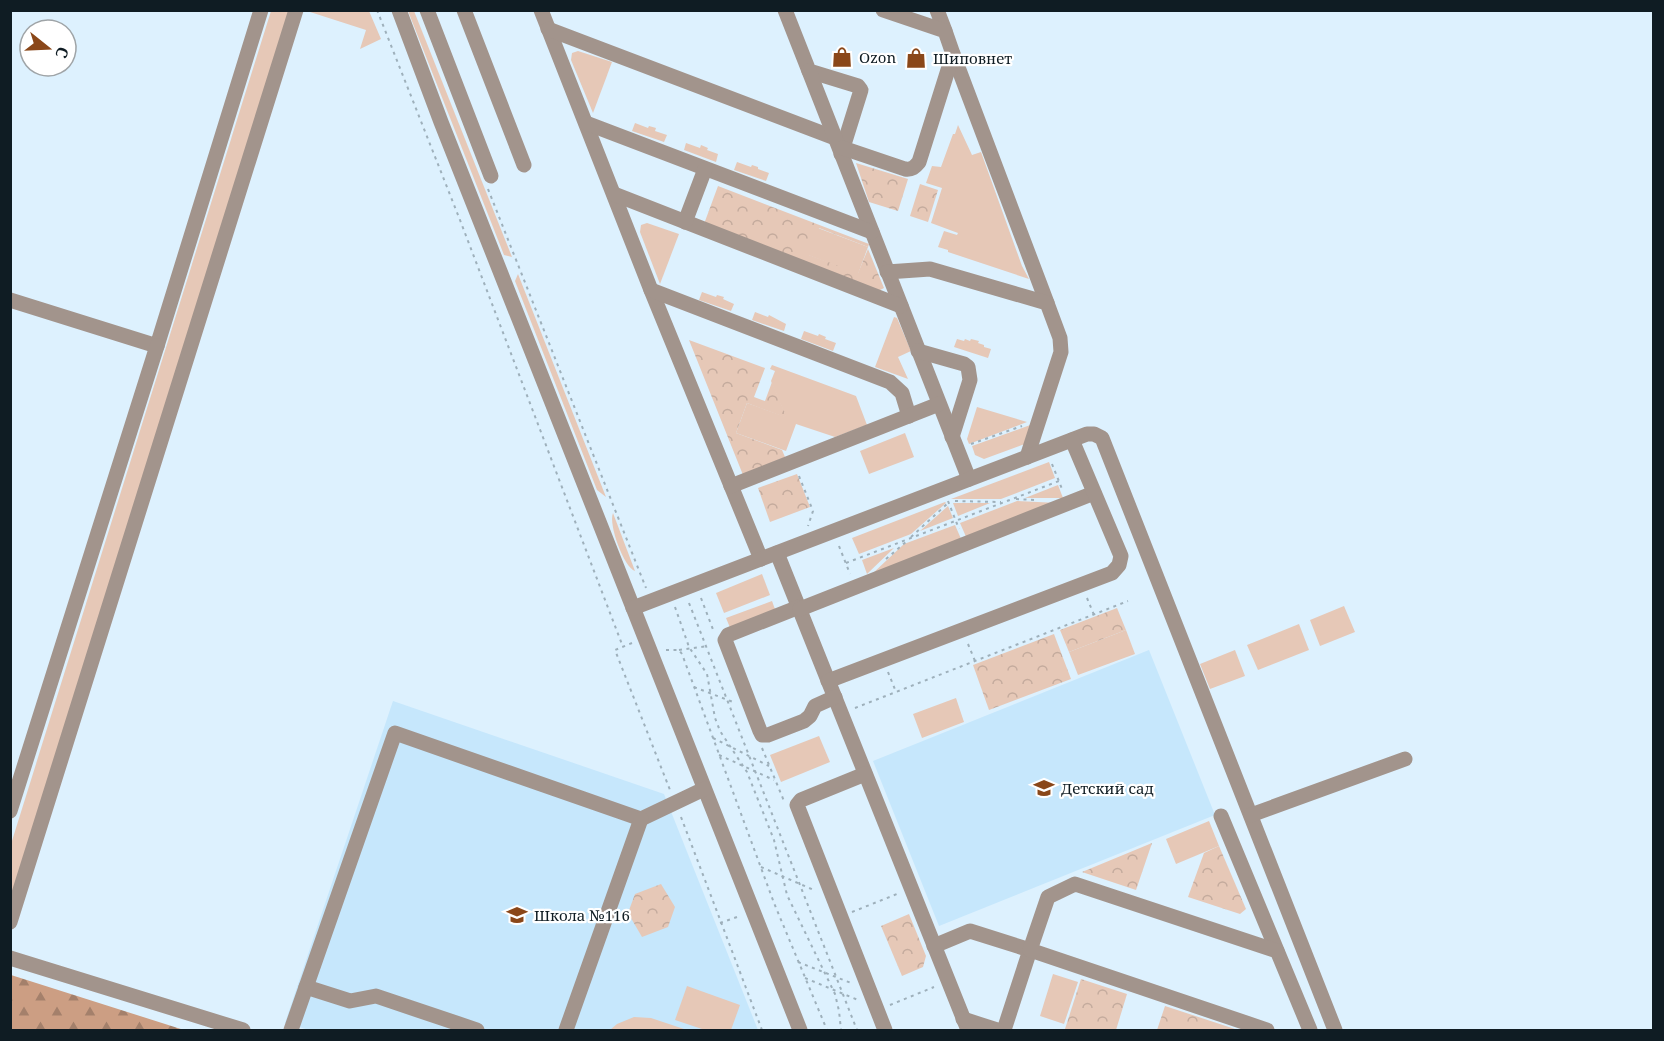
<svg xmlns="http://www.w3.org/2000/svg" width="1664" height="1041" font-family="'Noto Serif',serif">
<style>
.built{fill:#c6e7fc}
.grass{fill:#e6c8b7}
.forest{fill:url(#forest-firs)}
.park{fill:url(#park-crowns)}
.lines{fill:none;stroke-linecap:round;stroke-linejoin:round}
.path{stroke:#9eb0bb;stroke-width:2;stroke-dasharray:3 4.5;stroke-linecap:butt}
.minor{stroke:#a2948c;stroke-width:15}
.labels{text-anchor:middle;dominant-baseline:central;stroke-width:4.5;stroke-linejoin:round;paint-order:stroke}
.poi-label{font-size:15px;fill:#0f1c23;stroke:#fff;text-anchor:start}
</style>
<defs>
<pattern id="forest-firs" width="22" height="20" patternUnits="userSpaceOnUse" patternTransform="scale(1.5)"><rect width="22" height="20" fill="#cc9e83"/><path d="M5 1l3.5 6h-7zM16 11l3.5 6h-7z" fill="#a4806b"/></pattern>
<pattern id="park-crowns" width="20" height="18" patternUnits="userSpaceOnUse" patternTransform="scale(1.5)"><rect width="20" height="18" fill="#e6c8b7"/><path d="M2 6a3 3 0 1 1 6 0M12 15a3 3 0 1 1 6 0" fill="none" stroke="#c4ab9d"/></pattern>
</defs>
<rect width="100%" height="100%" fill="#ddf1fe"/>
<!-- built -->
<g class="built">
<polygon points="1149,650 1215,815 939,926 873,761"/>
<polygon points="393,701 664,794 758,1030 309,1030 285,1023"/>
</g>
<!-- grass -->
<g class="grass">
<polygon points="271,11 291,11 11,909 11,844"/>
<polygon points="307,11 369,11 381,39 360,49 366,30"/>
<polygon points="408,11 414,11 512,257 504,255"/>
<polygon points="578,51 612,62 593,113 571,60 572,53"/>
<polygon points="635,123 648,128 649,126 656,128 655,131 667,135 664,142 632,131"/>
<polygon points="958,125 972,155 981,152 1022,266 1029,279 948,252 948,250 938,247 944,231 957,235 958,233 931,223 942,188 926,183 932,166 941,167 953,134 955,134"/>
<polygon points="686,143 700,148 701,145 708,148 707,150 718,154 716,162 684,150"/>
<polygon points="737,162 751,167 752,165 758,167 758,169 769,173 766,181 734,170"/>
<polygon points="647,223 679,234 660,284 640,232 641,225"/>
<polygon points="818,228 868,247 858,274 808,255"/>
<polygon points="518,274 606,497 597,490 515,281"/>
<polygon points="702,292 716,297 717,295 724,297 723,299 734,304 731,311 699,300"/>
<polygon points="755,312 768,317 769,315 786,324 784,331 752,320"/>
<polygon points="894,317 897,318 911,351 898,357 908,379 875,367"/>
<polygon points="804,331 818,336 819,334 826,337 825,339 836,343 833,351 801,339"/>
<polygon points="957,339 964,341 965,339 970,341 971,339 979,341 978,343 984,345 984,347 991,349 988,358 954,347"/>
<polygon points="772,365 856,396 867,425 835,437 796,424 786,451 736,433 747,403 786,417 771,381 775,371 770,369"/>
<polygon points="977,407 1027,422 969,444 967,439"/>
<polygon points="1033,424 1026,444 1022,445 984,459 975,455 972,446"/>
<polygon points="905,433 914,457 869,474 860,451"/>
<polygon points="1049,462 1055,478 1001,499 951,499"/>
<polygon points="1058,485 1063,498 1025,498"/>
<polygon points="1017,501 1058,503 967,539 960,523"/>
<polygon points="945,502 946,503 911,534 859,554 852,538"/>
<polygon points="953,503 990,503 958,516"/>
<polygon points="948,506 953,518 920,531"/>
<path d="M 613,513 L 635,571 C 624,568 608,524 613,513 Z"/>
<polygon points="955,525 962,541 871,575 904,544"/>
<polygon points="894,548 867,574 862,560"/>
<polygon points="762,574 770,595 724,613 716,593"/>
<polygon points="772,601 776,612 731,630 726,618"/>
<polygon points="1344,606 1355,632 1320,646 1310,620"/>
<polygon points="1299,624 1309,650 1258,670 1247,645"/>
<polygon points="1126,630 1135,654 1078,675 1069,652"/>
<polygon points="1235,650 1245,676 1210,689 1200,664"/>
<polygon points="956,698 964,722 922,738 913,714"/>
<polygon points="819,736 830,762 781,782 770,755"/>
<polygon points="1209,821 1219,846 1176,864 1166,839"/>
<polygon points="1053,974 1078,982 1064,1024 1040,1016"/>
<polygon points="687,986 740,1005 731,1030 705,1030 675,1020"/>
<polygon points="634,1017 651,1018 687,1030 610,1030 617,1024"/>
</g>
<!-- forest -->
<polygon class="forest" points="11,975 184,1030 11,1030"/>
<!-- park -->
<g class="park">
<polygon points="856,163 908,179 898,211 869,202"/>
<polygon points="920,184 938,190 928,222 910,216"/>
<polygon points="718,186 869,244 868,247 819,228 809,255 858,273 868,249 884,288 878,291 704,224"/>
<polygon points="689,340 765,368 754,397 765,401 772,382 787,418 747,403 736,433 782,450 785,457 743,475"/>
<polygon points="797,474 810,507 770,522 758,488"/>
<polygon points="1117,608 1126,630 1069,652 1060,630"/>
<polygon points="1054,634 1071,679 989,710 973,665"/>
<polygon points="1152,843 1136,890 1082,872"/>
<polygon points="1219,846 1246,909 1240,914 1188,897 1204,853"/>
<polygon points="661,884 675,907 668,927 642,937 628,913 635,894"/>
<polygon points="909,914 926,956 923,967 902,976 881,926"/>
<polygon points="1081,979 1127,994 1116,1030 1070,1030 1065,1029"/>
<polygon points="1165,1006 1238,1030 1157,1030"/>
</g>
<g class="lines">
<!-- path -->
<g class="path">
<polyline points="377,10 460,220 623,647"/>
<polyline points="488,189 646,588"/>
<polyline points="971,444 1022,426"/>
<polyline points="1052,464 1062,489"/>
<polyline points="799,476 813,511 808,526"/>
<polyline points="1016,499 1035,500"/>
<polyline points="948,501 959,529"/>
<polyline points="955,501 1001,502"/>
<polyline points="911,537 947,504"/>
<polyline points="839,546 850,574"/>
<polyline points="886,559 907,541"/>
<polyline points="846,563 1059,481"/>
<polyline points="701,598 714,632"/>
<polyline points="1087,598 1094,615"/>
<polyline points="689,603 857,1030"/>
<polyline points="675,607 689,647 707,674 715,718 720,731 747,772 774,840 787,895 835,994 839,1011 841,1030"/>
<polyline points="632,643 615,650 670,790"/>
<polyline points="968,644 975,661"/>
<polyline points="666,650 679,650 682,654 774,903 827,1030"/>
<polyline points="679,650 708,646"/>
<polyline points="888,672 896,692"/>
<polyline points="694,687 733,702"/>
<polyline points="855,708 1128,601"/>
<polyline points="713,738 769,766"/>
<polyline points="762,748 784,801"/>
<polyline points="719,755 774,780"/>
<polyline points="681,817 762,1030"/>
<polyline points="761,867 816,891"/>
<polyline points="852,912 897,894"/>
<polyline points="720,923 740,916"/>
<polyline points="798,962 851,983"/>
<polyline points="805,978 858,1000"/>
<polyline points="890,1005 934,987"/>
</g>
<!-- minor -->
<g class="minor">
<polyline points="399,10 441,122 800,1030"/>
<polyline points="427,10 491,176"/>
<polyline points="464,10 524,165"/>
<polyline points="541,10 651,290 761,559"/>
<polyline points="785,10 809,71 858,86 861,90 841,154"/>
<polyline points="937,10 945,31"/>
<polyline points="548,29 835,138"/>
<polyline points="953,54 1047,303"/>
<polyline points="809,71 969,479"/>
<polyline points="586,123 872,232"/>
<path d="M 843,148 L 905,169 C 912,170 915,167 919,162 L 953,54 L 945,31 L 883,10"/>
<polyline points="614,194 901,306"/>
<polyline points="685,222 705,169"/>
<polyline points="887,272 930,269 1047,303 1060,338 1061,352 1027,457"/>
<polyline points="651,290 890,382 902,393 909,416"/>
<polyline points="10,300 157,346 261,10"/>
<polyline points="918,351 964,364 968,367 970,380 952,437"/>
<polyline points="731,486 939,404"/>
<polyline points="777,553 968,1030"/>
<polyline points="799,607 728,635 725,640 760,731 762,735 768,735 804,721 810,716 815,706 835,697"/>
<polyline points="633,608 1087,434 1094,434 1102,438 1335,1030"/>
<polyline points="800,609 1094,493"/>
<polyline points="828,681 1112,573 1119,565 1121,556 1072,440"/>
<polyline points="865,774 801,800 797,805 885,1030"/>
<polyline points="10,811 157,346"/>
<polyline points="1251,815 1405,759"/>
<polyline points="1221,816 1310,1030"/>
<polyline points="10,922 296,10"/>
<polyline points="934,946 970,931 1030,950 1004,1030"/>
<polyline points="10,958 243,1030"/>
<polyline points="306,987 350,1001 376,996 477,1030"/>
<polyline points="963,1019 997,1030"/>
<polyline points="291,1030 395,733 641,819 704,789"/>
<polyline points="566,1030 641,819"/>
<polyline points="1267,1030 1030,950 1048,897 1075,884 1277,951"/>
</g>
</g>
<!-- icons -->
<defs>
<g id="shop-bare" transform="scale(1.62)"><path d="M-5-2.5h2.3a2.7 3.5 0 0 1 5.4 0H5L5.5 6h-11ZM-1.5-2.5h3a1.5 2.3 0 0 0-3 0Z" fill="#8a4719" stroke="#fff" stroke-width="2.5" paint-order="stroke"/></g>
<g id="school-bare" transform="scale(1.62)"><path d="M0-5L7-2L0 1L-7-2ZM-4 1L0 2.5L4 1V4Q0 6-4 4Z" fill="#8a4719" stroke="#fff" stroke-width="2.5" paint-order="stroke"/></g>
</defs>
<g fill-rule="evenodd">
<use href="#shop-bare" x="842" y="57"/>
<use href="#shop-bare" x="916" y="58"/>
<use href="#school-bare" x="1044" y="788"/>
<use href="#school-bare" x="517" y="915"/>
</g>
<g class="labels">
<!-- poi labels -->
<g class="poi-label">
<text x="859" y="57">Ozon</text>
<text x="933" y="58">Шиповнет</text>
<text x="1061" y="788">Детский сад</text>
<text x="534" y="915">Школа №116</text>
</g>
</g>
<!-- border -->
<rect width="1664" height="1041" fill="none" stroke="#0f1c23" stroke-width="24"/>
<!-- north arrow -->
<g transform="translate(48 48) rotate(108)"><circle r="28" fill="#ffffff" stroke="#9fa4a7" stroke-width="1.5"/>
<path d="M0-4.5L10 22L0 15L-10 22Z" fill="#8a4719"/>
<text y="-9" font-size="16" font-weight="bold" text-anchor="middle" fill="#0f1c23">С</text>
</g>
</svg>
